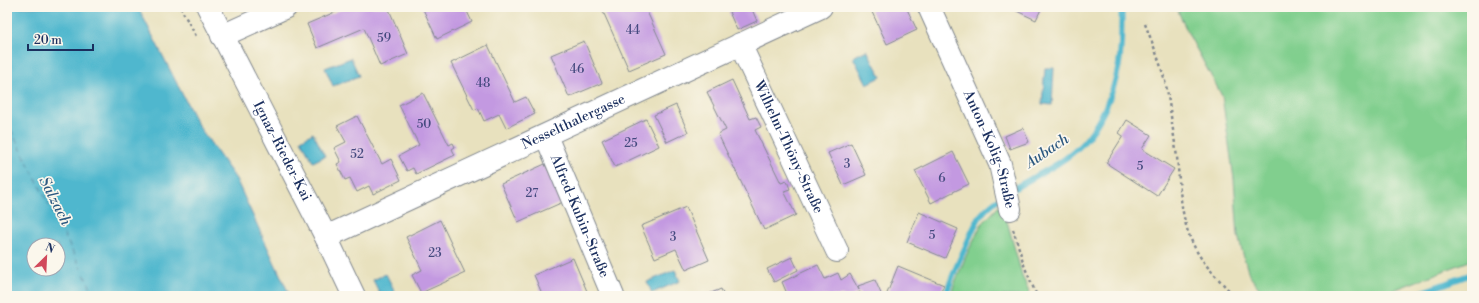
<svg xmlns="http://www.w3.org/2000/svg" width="1479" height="303" font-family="'Libre Bodoni',serif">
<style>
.green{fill:#81cf8e;stroke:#4e7f76}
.water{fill:#50b7ce;stroke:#367396;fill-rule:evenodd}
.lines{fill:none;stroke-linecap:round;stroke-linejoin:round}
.stream{stroke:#50b7ce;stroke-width:6}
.ferry{stroke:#2b5880;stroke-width:1;stroke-dasharray:5 4;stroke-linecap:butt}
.building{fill:#c399e1}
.minor-casing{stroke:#82888e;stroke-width:24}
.path{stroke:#82888e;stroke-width:2.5;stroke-dasharray:3 3;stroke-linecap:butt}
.minor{stroke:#fff;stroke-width:22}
.labels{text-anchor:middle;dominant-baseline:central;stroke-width:3.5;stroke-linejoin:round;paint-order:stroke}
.number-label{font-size:12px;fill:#454a7f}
.street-label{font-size:14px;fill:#1b2f5e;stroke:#fbf7ec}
.water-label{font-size:15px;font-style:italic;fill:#2b5880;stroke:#fbf7ec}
</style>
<rect width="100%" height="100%" fill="#fbf7ec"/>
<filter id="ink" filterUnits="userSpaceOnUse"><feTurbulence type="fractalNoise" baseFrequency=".025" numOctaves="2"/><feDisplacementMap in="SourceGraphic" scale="8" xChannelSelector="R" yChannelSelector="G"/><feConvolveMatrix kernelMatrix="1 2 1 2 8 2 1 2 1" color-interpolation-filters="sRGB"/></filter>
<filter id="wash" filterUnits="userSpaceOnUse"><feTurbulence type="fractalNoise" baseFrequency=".012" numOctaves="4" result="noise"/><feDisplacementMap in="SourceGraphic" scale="16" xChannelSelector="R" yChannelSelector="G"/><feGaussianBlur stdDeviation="0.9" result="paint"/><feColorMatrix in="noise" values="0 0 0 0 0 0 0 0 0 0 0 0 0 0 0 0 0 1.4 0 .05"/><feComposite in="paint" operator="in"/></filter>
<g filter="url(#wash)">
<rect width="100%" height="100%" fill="#e8e1be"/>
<!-- green -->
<g class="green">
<polygon points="1176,7 1472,7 1472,260 1391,291 1383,296 1321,296 1316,295 1307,296 1265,296 1249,275 1238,236 1234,179 1222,96 1190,37"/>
<polygon points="1002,203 1022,275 1031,296 951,296 954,285 966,256 981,225"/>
</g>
<!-- water -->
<g class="water">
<path d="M 7,7 L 138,7 L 198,125 L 236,179 L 290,296 L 7,296 ZM 34,245 L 58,245 L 58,269 L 34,269 Z"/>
<polygon points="867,50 881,77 867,84 853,57"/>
<polygon points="351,58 359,76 333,86 325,68"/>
<polygon points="1045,68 1054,68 1052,105 1042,104"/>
<polygon points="313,133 325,156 313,162 301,140"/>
<polygon points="675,270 680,281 652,293 647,282"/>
<polygon points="386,274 397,296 381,296 373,280"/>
</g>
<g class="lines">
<!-- stream -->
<g class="stream">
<path d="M 946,296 C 950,280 958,263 965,248 C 970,237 974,225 981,215 C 988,206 999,198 1009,192 C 1036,174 1067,164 1088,137 C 1104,117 1118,81 1120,56 C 1122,40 1121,23 1122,7"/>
<polyline points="1411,296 1472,274"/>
</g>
<!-- ferry -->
<polyline class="ferry" points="7,122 95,296"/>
</g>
<g id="blocks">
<!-- building -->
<g class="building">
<polygon points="347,7 388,7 408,54 380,66 364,28 317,48 307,24"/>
<polygon points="422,7 465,7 472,22 437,39"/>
<polygon points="601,7 645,7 666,54 629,70"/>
<polygon points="739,7 751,7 757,21 737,30 729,12"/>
<polygon points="877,7 906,7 917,30 887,44 871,10"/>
<polygon points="1008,7 1042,7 1036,20"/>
<polygon points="584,41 602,83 569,97 551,55"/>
<polygon points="488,45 515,102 526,97 535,114 506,128 499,114 484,121 478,108 474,110 451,63"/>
<polygon points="732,80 750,119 756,117 761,127 755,130 781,183 787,181 790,189 784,191 796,215 764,230 718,134 726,130 707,92"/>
<polygon points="423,93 449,145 453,143 455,147 452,149 455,155 416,174 413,168 407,171 399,156 419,145 399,105"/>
<polygon points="676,105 688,132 667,142 654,115"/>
<polygon points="357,116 382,164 391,159 401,180 373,194 369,186 357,192 350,178 345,180 337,164 341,162 334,148 346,142 337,126"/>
<polygon points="646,119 659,146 615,167 602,140"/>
<polygon points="1127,120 1151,135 1142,149 1174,169 1157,196 1106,163 1123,136 1119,133"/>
<polygon points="1023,128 1029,142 1010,149 1005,136"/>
<polygon points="851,143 866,175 843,185 828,153"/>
<polygon points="953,152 969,184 931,203 915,171"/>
<polygon points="545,164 563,202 518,222 501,184"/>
<polygon points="686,207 709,260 686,270 676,249 655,258 641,226"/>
<polygon points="919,212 958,229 945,258 907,242"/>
<polygon points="440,220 465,273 421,293 412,275 422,270 406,237"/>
<polygon points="792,257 798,270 774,282 767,269"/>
<polygon points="573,258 589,296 543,296 534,275"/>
<polygon points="818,265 825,279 838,273 841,280 850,274 859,290 858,286 875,280 882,296 862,296 860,292 852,296 788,296 782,282"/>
<polygon points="898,266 944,285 939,296 886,296"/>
<polygon points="721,289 724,296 704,296"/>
</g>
</g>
</g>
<g filter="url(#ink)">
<use href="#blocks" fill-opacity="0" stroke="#82888e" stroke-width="1"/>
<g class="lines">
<!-- minor casing -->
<g class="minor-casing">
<g id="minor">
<path id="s1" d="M 208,7 L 326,237 L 354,296"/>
<path id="s2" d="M 929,7 L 1000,164 L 1010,209"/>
<polyline points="222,36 286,7"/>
<path id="s3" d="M 740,44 L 837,251"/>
<path id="s4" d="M 546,136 L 613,296"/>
<path id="s5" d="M 326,237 L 821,7"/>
</g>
</g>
<!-- path -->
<g class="path">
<polyline points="180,7 196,36"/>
<path d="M 1145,24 C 1154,47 1164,71 1168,96 C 1171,116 1174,137 1177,157 C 1180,186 1180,219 1194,246 C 1203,265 1220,280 1234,296"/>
<polyline points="1013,229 1025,268 1037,296"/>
<polyline points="1460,296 1472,292"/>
</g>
<!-- minor -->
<use href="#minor" class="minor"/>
</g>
</g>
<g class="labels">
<!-- number labels -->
<g class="number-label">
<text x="633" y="30">44</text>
<text x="384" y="38">59</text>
<text x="577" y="69">46</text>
<text x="483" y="83">48</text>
<text x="424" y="124">50</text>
<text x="631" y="143">25</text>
<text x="357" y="154">52</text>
<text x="847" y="164">3</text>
<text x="1140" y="166">5</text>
<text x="942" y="178">6</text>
<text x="532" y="193">27</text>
<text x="932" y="235">5</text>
<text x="673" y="237">3</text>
<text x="435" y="253">23</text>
</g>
<!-- street labels -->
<g class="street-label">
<text stroke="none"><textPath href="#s5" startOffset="273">Nesselthalergasse</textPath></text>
<text stroke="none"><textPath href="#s3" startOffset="114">Wilhelm-Thöny-Straße</textPath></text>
<text stroke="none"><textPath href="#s2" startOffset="155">Anton-Kolig-Straße</textPath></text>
<text stroke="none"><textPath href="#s1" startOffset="162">Ignaz-Rieder-Kai</textPath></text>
<text stroke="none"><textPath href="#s4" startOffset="87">Alfred-Kubin-Straße</textPath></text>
</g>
<!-- water labels -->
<g class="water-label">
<text transform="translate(1047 151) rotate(-34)">Aubach</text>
<text transform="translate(55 201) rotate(63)">Salzach</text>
</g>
</g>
<!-- margin -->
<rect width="1479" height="303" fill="none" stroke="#fbf7ec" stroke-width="24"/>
<!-- north arrow -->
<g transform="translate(46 257) rotate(24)"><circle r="19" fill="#fbf7ec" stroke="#a1a7b3"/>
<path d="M0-3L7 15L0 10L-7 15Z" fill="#d1495b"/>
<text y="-6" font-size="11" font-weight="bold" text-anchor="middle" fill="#1b2f5e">N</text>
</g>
<!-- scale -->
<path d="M28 44v6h65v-6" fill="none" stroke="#1b2f5e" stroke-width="2"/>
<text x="34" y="44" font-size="12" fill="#1b2f5e" stroke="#fbf7ec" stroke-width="3" paint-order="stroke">20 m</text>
</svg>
